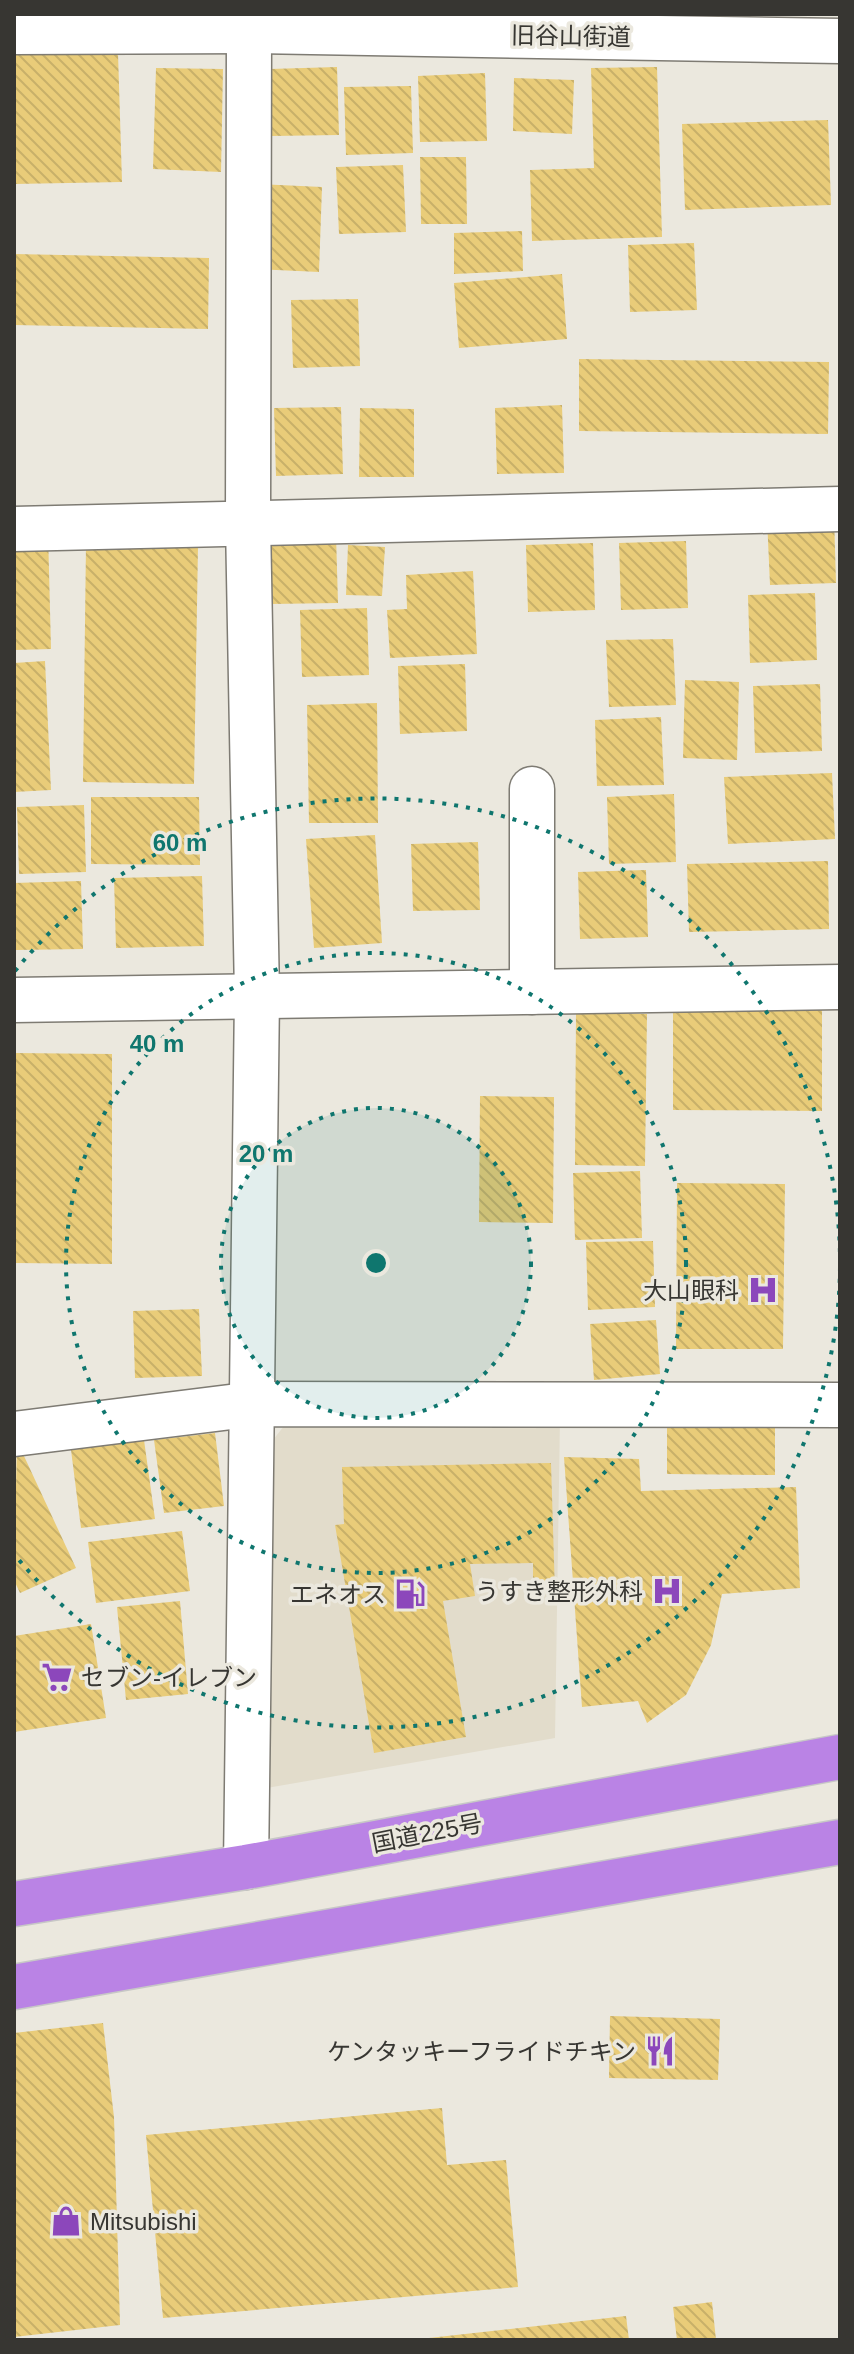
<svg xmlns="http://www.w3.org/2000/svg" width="854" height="2354" font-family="Helvetica,'Noto Sans JP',sans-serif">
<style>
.built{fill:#e2dccb}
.building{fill:url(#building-back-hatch)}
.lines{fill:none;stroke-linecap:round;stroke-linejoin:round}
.minor-casing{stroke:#7e7b73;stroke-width:47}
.highway-casing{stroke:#c7c7c6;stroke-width:47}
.minor{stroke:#fff;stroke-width:44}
.highway{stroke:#ba83e5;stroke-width:44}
.ring{fill:none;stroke:#0f766e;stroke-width:4;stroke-dasharray:4 8}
.labels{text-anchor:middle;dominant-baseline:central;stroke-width:7;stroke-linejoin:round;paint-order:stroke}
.street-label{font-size:24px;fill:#373632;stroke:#ebe8de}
.poi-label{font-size:24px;fill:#373632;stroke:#ebe8de;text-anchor:end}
.centre{fill:#0f766e;stroke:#ebe8de;stroke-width:4}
.ring-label{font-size:24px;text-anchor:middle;font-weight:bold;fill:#0f766e;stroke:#ebe8de;stroke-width:7;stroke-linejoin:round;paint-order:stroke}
</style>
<defs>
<pattern id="building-back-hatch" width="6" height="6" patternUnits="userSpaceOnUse" patternTransform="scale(2)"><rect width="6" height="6" fill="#e9cc79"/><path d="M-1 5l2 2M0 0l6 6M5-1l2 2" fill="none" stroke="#c8b069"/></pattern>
</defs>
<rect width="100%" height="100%" fill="#ebe8de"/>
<!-- built -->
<polygon class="built" points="560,1417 555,1738 261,1789 265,1450 288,1421"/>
<!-- building -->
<g class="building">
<polygon points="14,53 118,54 122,182 14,184"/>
<polygon points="337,67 339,135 272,136 270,69"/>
<polygon points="657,67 662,237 532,241 530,170 594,168 591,68"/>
<polygon points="156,68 223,69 221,172 153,169"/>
<polygon points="485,73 487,141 420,142 418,76"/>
<polygon points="514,78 574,80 572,134 513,131"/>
<polygon points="411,86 413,153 346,155 344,87"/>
<polygon points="828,120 831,205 685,210 682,124"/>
<polygon points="420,157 466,157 467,224 421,224"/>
<polygon points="403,165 406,232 339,234 336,167"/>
<polygon points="258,184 322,187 319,272 255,269"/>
<polygon points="522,231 523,271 454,274 454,233"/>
<polygon points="694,243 697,310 630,312 628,245"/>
<polygon points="14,254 209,258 208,329 14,325"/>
<polygon points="562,274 567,339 459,348 454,283"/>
<polygon points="358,299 360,366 293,368 291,300"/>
<polygon points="579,359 829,362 828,434 579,431"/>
<polygon points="562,405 564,473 497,474 495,408"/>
<polygon points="341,407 343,474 276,476 274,408"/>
<polygon points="360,408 414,409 414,477 359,477"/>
<polygon points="834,516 836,583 770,585 767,518"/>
<polygon points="48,532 51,649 14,650 14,533"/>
<polygon points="336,535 338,603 271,604 269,537"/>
<polygon points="686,541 688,608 621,610 619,543"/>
<polygon points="593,543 595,610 528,612 526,545"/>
<polygon points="86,544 198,546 194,784 83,782"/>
<polygon points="348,545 385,547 382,596 346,595"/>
<polygon points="473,571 477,654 390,658 387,610 407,609 406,575"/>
<polygon points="815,593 817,660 750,663 748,595"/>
<polygon points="367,608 369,675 302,677 300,610"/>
<polygon points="673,639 676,705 609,707 606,640"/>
<polygon points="45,661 51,790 14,792 14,663"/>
<polygon points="465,664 467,731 400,734 398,666"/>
<polygon points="685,680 739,682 737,760 683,758"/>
<polygon points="820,684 822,751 755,753 753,686"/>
<polygon points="377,703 378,823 309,823 307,705"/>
<polygon points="661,717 664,785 597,786 595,720"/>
<polygon points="832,773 835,839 728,844 724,777"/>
<polygon points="674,794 676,862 609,864 607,797"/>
<polygon points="91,797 199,797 200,865 91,864"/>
<polygon points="84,805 86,872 19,874 17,807"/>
<polygon points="375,835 382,943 314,948 306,839"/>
<polygon points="478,842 480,910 413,911 411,844"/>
<polygon points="828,861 829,929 689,932 687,864"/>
<polygon points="646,870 648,937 580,939 578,872"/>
<polygon points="202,876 204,946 116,948 114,878"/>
<polygon points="81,881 83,949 16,950 14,883"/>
<polygon points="673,1001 822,1002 822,1111 673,1110"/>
<polygon points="576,1013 647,1014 645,1166 575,1165"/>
<polygon points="14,1053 112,1054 112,1264 14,1263"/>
<polygon points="480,1096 554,1097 553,1223 479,1222"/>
<polygon points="640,1171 642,1238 575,1240 573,1173"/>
<polygon points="677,1183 785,1184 783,1349 676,1349"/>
<polygon points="653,1241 655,1307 588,1310 586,1242"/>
<polygon points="199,1309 202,1376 135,1378 133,1311"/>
<polygon points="656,1320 660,1374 594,1380 590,1324"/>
<polygon points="667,1422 775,1423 775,1475 667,1474"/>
<polygon points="215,1433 224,1506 164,1513 154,1440"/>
<polygon points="144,1440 155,1519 81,1528 71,1450"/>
<polygon points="17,1441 76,1568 20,1593 14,1580"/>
<polygon points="564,1457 639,1459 641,1491 796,1487 800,1588 722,1594 711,1645 686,1695 647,1723 638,1701 582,1707"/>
<polygon points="551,1463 555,1593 533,1593 533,1563 470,1564 475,1596 443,1601 466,1737 374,1753 335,1525 344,1524 342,1467"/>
<polygon points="182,1531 190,1591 96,1603 88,1542"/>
<polygon points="180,1601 188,1694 126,1700 117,1607"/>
<polygon points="91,1624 106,1718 14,1732 14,1636"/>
<polygon points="610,2016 720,2019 718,2080 609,2078"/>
<polygon points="103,2023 114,2117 120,2325 14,2337 14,2033"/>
<polygon points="442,2108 447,2165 506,2160 518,2287 163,2318 146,2135"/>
<polygon points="712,2302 716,2340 677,2340 673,2307"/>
<polygon points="626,2316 629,2340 430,2340 429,2338"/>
</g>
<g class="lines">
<!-- minor casing -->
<g class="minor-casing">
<g id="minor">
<polyline points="14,32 249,31 840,41"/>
<polyline points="14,529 840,509"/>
<polyline points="532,992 532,789"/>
<polyline points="14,1000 840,987"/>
<polyline points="14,1434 254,1404 840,1405"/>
<polyline points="246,1867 257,995 248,523 249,31"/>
</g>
</g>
<!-- highway casing -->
<g class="highway-casing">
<g id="highway">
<polyline points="14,1904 246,1867 840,1757"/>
<polyline points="14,1987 840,1842"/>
</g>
</g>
<!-- minor -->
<use href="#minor" class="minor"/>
<!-- highway -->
<use href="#highway" class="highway"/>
</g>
<!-- distance rings -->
<circle cx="376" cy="1263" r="155" fill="#0f766e" fill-opacity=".12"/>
<g class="ring">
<circle cx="376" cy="1263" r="155"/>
<circle cx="376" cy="1263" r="310"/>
<path d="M840 1267A464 464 0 0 1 15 1555M15 971A464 464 0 0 1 840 1259"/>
</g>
<!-- icons -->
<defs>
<g id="hospital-bare" transform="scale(2.4)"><path d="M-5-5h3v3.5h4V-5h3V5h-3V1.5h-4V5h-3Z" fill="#8c47bb" stroke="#ebe8de" stroke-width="2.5" paint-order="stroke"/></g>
<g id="fuel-bare" transform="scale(2.4)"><path d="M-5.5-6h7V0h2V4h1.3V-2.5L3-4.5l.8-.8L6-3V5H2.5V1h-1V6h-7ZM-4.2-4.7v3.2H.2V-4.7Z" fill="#8c47bb" stroke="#ebe8de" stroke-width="2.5" paint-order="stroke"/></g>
<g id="supermarket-bare" transform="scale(2.4)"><path d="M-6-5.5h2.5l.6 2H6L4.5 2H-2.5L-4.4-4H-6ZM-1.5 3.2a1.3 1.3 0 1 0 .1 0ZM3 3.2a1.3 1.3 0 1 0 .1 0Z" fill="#8c47bb" stroke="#ebe8de" stroke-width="2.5" paint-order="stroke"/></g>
<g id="restaurant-bare" transform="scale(2.4)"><path d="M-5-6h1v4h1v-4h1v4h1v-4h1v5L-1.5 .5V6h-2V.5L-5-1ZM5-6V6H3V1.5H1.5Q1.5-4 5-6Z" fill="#8c47bb" stroke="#ebe8de" stroke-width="2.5" paint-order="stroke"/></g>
<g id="shop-bare" transform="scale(2.4)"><path d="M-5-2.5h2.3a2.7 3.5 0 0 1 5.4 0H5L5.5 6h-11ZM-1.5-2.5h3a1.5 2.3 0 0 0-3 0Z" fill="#8c47bb" stroke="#ebe8de" stroke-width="2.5" paint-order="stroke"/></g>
</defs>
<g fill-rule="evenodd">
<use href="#hospital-bare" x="763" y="1290"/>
<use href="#hospital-bare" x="667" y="1591"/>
<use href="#fuel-bare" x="410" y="1594"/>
<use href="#supermarket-bare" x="57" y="1677"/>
<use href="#restaurant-bare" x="660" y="2051"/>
<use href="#shop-bare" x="66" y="2221"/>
</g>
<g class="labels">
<!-- street labels -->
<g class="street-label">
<text transform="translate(571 36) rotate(1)">旧谷山街道</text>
<text transform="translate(427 1833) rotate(-11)">国道225号</text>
</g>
<!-- poi labels -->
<g class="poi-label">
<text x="739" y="1290">大山眼科</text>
<text x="643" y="1591">うすき整形外科</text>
<text x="386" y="1594">エネオス</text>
<text x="81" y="1677" text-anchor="start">セブン-イレブン</text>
<text x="636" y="2051">ケンタッキーフライドチキン</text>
<text x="90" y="2221" text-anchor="start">Mitsubishi</text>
</g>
</g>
<circle cx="376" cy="1263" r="12" class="centre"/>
<g class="ring-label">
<text x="180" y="851">60 m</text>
<text x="157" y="1052">40 m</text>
<text x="266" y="1162">20 m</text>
</g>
<!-- border -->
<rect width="854" height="2354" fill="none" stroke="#373632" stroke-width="32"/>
</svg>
